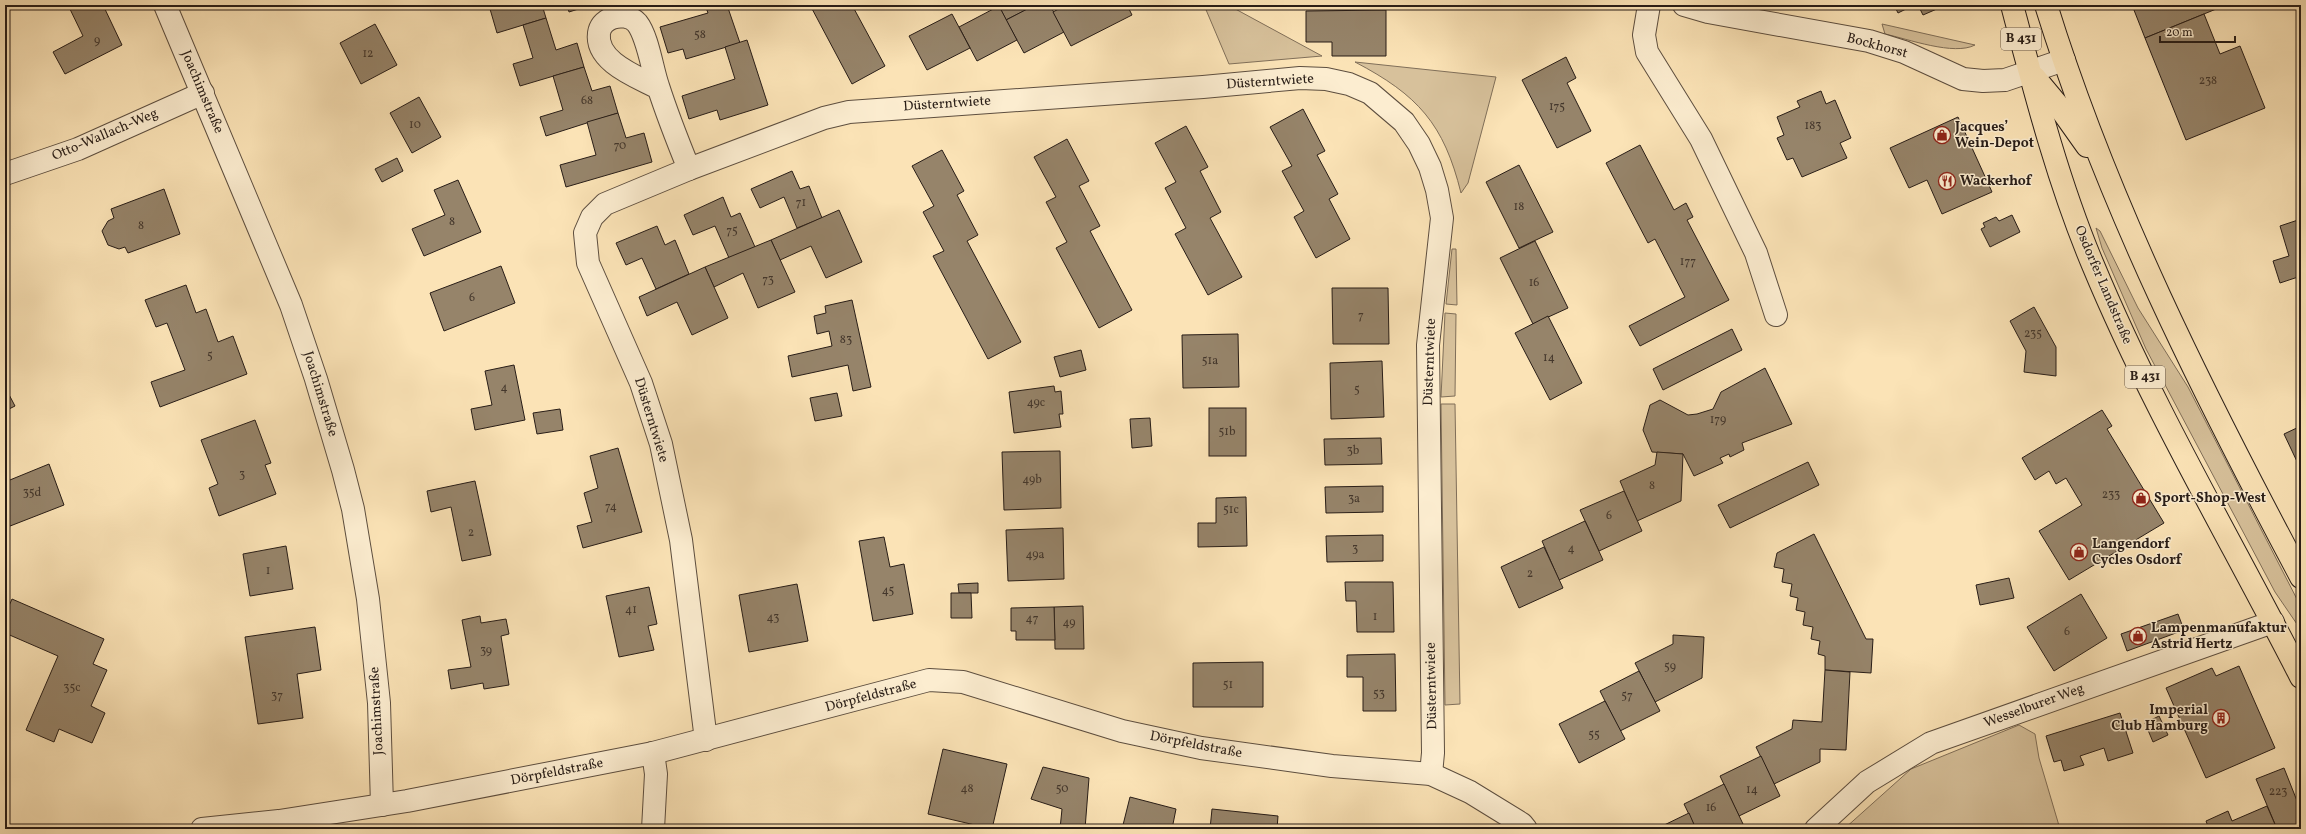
<svg xmlns="http://www.w3.org/2000/svg" width="2306" height="834" font-family="Vollkorn,serif">
<style>
.green{fill:#d7c19b;stroke:#806f59}
.building{fill:#96846a;stroke:#281d17}
.lines{fill:none;stroke-linecap:round;stroke-linejoin:round}
.street-casing{stroke:#5d4e3f;stroke-width:24}
.primary-casing{stroke:#281d17;stroke-width:24}
.street{stroke:#fcedd0;stroke-width:22}
.primary{stroke:#fbe3b6;stroke-width:22}
.labels{text-anchor:middle;dominant-baseline:central;stroke-width:3;stroke-linejoin:round;paint-order:stroke}
.number-label{font-size:12px;fill:#44372c}
.shield{fill:#fcedd0;stroke:#685b4e;stroke-width:1}
.shield-label{font-size:13px;font-weight:bold;fill:#281d17}
.street-label{font-size:14px;fill:#281d17;stroke:#fcedd0}
.poi-label{font-size:14px;font-weight:bold;fill:#281d17;stroke:#fcedd0;text-anchor:start}
</style>
<rect width="100%" height="100%" fill="#fbe3b6"/>
<filter id="stains"><feTurbulence type="fractalNoise" baseFrequency=".005" numOctaves="4"/><feColorMatrix values="0 0 0 0 .2 0 0 0 0 .09 0 0 0 0 .02 0 0 0 .5 -.17"/></filter>
<radialGradient id="worn" r=".72"><stop offset=".6" stop-color="#630" stop-opacity="0"/><stop offset="1" stop-color="#630" stop-opacity=".3"/></radialGradient>
<!-- green -->
<g class="green">
<polygon points="1204,5 1228,5 1322,56 1229,64"/>
<path d="M 1882,24 L 1975,45 C 1954,56 1908,39 1885,34 Z"/>
<path d="M 1355,62 L 1496,77 L 1468,183 L 1461,193 C 1444,124 1418,95 1355,62 Z"/>
<polygon points="2096,228 2100,231 2138,308 2188,387 2301,607 2301,630 2275,592 2146,349 2102,248"/>
<polygon points="1452,249 1456,249 1457,305 1446,304"/>
<polygon points="1445,313 1456,314 1455,396 1441,397"/>
<polygon points="1441,404 1455,404 1460,704 1445,705"/>
<polygon points="2019,725 2035,734 2039,758 2060,829 1844,829 1911,769"/>
</g>
<!-- building -->
<g class="building">
<polygon points="68,5 103,5 122,45 65,74 53,52 83,36"/>
<polygon points="503,5 542,5 546,18 497,33 490,9"/>
<polygon points="567,5 591,5 569,12"/>
<polygon points="705,5 727,5 740,43 686,59 683,49 668,53 660,27 708,13"/>
<polygon points="810,5 852,5 885,66 852,84"/>
<polygon points="1011,5 1023,5 1026,10 1006,20 1001,10"/>
<polygon points="1035,5 1050,5 1064,32 1024,53 1006,20"/>
<polygon points="1066,5 1127,5 1132,15 1071,46 1053,12"/>
<polygon points="1894,5 1914,5 1898,13"/>
<polygon points="1918,5 1946,5 1923,15"/>
<polygon points="2132,5 2226,5 2145,38"/>
<polygon points="999,6 1017,40 977,61 959,27"/>
<polygon points="1386,10 1386,56 1332,56 1332,42 1306,42 1306,11"/>
<polygon points="952,14 970,48 927,70 909,36"/>
<polygon points="2204,14 2220,54 2240,46 2265,108 2186,140 2145,38"/>
<polygon points="546,18 556,50 577,43 584,67 520,86 513,64 533,58 523,25"/>
<polygon points="375,24 397,65 361,84 340,43"/>
<polygon points="747,40 768,105 720,120 717,110 689,119 682,96 735,79 725,47"/>
<polygon points="1566,57 1576,78 1567,83 1591,131 1557,148 1522,80"/>
<polygon points="584,67 592,91 610,86 618,113 546,136 540,117 563,110 553,76"/>
<polygon points="1821,91 1826,104 1835,100 1851,138 1840,143 1847,158 1802,177 1793,158 1787,160 1777,138 1784,135 1777,117 1800,107 1797,101"/>
<polygon points="419,97 441,137 412,153 390,113"/>
<polygon points="1303,109 1325,151 1317,155 1338,194 1329,199 1350,239 1316,258 1294,217 1304,211 1282,171 1292,166 1270,127"/>
<polygon points="618,113 626,138 644,133 652,162 566,187 560,165 596,155 587,122"/>
<polygon points="1958,117 1992,192 1942,214 1927,180 1909,188 1890,148"/>
<polygon points="1186,126 1208,167 1200,171 1221,212 1210,218 1242,277 1208,295 1175,234 1186,228 1165,188 1176,182 1155,143"/>
<polygon points="1067,139 1089,181 1079,186 1100,226 1090,231 1132,310 1099,328 1056,248 1067,242 1046,202 1056,197 1034,157"/>
<polygon points="1640,145 1674,210 1686,203 1693,217 1687,220 1729,300 1640,346 1629,326 1685,297 1655,239 1648,243 1606,163"/>
<polygon points="942,150 964,191 957,195 978,235 967,241 1021,342 988,359 933,256 944,251 923,212 934,206 912,166"/>
<polygon points="397,158 403,171 382,182 375,169"/>
<polygon points="1519,165 1553,232 1519,248 1486,182"/>
<polygon points="792,171 800,189 809,186 822,218 797,228 784,197 760,208 751,189"/>
<polygon points="458,180 481,232 424,256 412,229 445,215 434,190"/>
<polygon points="164,189 180,234 128,253 125,247 119,249 108,245 102,231 108,221 114,218 111,209"/>
<polygon points="723,197 731,217 740,213 755,247 729,258 715,226 693,235 684,215"/>
<polygon points="839,210 862,262 826,278 811,246 780,260 771,240"/>
<polygon points="2012,215 2020,232 1990,247 1981,229 1985,227 1983,223 1996,217 1999,221"/>
<polygon points="2301,219 2301,276 2280,283 2273,261 2289,256 2280,226"/>
<polygon points="657,226 665,245 675,240 689,274 656,289 642,258 626,265 616,243"/>
<polygon points="771,240 795,292 758,308 743,273 714,287 705,267"/>
<polygon points="1535,241 1568,308 1533,324 1500,258"/>
<polygon points="501,266 515,303 444,331 430,293"/>
<polygon points="705,267 728,318 692,335 677,302 647,316 639,297"/>
<polygon points="186,285 196,313 206,309 218,342 233,336 247,374 160,407 151,382 185,370 167,323 156,327 145,300"/>
<polygon points="1332,288 1388,288 1389,344 1333,344"/>
<polygon points="852,300 871,387 853,391 848,365 792,377 788,356 832,346 829,331 817,334 814,316 826,313 825,306"/>
<polygon points="2034,307 2056,347 2056,376 2024,372 2026,351 2010,321"/>
<polygon points="1548,316 1582,383 1550,400 1515,333"/>
<polygon points="1732,329 1742,350 1663,390 1653,369"/>
<polygon points="1238,334 1239,387 1183,388 1182,335"/>
<polygon points="1081,350 1086,370 1060,377 1054,357"/>
<polygon points="1382,361 1384,417 1331,419 1330,363"/>
<polygon points="514,365 525,420 475,430 471,409 492,405 485,371"/>
<polygon points="1765,368 1792,424 1742,443 1744,450 1730,457 1729,454 1720,458 1723,463 1694,476 1683,454 1652,452 1643,430 1650,405 1660,400 1688,415 1697,414 1713,409 1721,392"/>
<polygon points="1054,386 1055,392 1061,391 1063,414 1059,414 1061,427 1014,433 1009,392"/>
<polygon points="5,387 15,406 5,411"/>
<polygon points="837,393 842,416 815,421 810,398"/>
<rect x="1209" y="408" width="37" height="48"/>
<polygon points="560,409 563,430 537,434 533,413"/>
<polygon points="2102,410 2112,426 2107,429 2164,523 2069,580 2039,531 2082,505 2066,478 2056,484 2049,471 2035,480 2022,458"/>
<polygon points="1150,418 1152,446 1132,448 1130,419"/>
<polygon points="255,420 271,463 265,465 276,494 219,516 209,488 218,484 201,440"/>
<polygon points="2301,426 2301,470 2284,434"/>
<polygon points="1381,438 1382,464 1325,465 1324,439"/>
<polygon points="618,448 642,532 583,548 577,526 592,522 584,493 598,488 590,456"/>
<polygon points="1060,451 1061,508 1004,510 1002,452"/>
<polygon points="1657,452 1683,454 1681,501 1637,521 1620,481 1655,465"/>
<polygon points="1808,462 1819,485 1730,528 1718,505"/>
<polygon points="49,464 64,505 5,528 5,482"/>
<polygon points="475,481 491,555 462,561 451,507 431,512 427,491"/>
<polygon points="1383,486 1383,512 1326,513 1325,487"/>
<polygon points="1624,491 1642,531 1599,551 1580,510"/>
<polygon points="1246,497 1247,546 1198,547 1198,523 1216,523 1216,498"/>
<polygon points="1585,521 1603,560 1559,580 1542,541"/>
<polygon points="1063,528 1064,579 1008,581 1006,530"/>
<polygon points="1814,534 1866,639 1873,639 1871,673 1825,670 1825,656 1818,654 1820,641 1811,639 1813,627 1803,625 1805,612 1796,610 1798,598 1790,596 1792,584 1782,582 1784,569 1774,567 1777,553"/>
<polygon points="1383,535 1383,561 1327,562 1326,536"/>
<polygon points="884,537 890,567 904,564 913,614 873,621 859,541"/>
<polygon points="286,546 293,589 250,596 243,554"/>
<polygon points="1544,547 1563,588 1519,608 1501,567"/>
<polygon points="2009,578 2014,598 1980,605 1976,585"/>
<polygon points="1345,582 1393,582 1394,632 1357,632 1356,601 1346,601"/>
<polygon points="978,583 978,593 959,593 958,584"/>
<polygon points="797,584 808,641 749,652 739,595"/>
<polygon points="649,587 657,624 648,626 654,650 619,657 606,596"/>
<polygon points="951,593 971,593 972,618 951,618"/>
<polygon points="2081,594 2107,638 2054,671 2027,627"/>
<polygon points="12,599 104,639 93,664 107,670 91,706 105,713 92,743 59,729 54,742 26,730 58,656 5,633 5,615"/>
<polygon points="1083,606 1084,649 1055,649 1054,607"/>
<polygon points="1054,607 1055,640 1016,640 1016,631 1011,631 1011,608"/>
<polygon points="2178,614 2184,630 2127,651 2121,634"/>
<polygon points="480,616 481,623 506,619 509,634 501,636 509,685 484,689 483,683 451,689 448,670 471,667 462,620"/>
<polygon points="315,627 321,670 297,674 303,718 258,724 245,637"/>
<polygon points="1673,635 1704,637 1702,678 1655,702 1635,663 1673,644"/>
<polygon points="1395,654 1396,711 1363,711 1363,677 1347,677 1347,655"/>
<polygon points="1263,662 1263,707 1193,707 1193,663"/>
<polygon points="2239,666 2275,748 2206,778 2166,688 2212,668 2216,676"/>
<polygon points="1825,670 1850,672 1846,750 1820,749 1820,762 1774,784 1756,747 1792,729 1793,720 1822,722"/>
<polygon points="1639,671 1660,711 1620,731 1600,691"/>
<polygon points="1605,701 1625,739 1579,763 1559,724"/>
<polygon points="2120,713 2133,753 2108,761 2104,748 2080,756 2084,765 2064,771 2061,760 2054,762 2046,736"/>
<polygon points="2159,716 2168,735 2153,742 2145,723"/>
<polygon points="943,749 1007,764 992,829 928,814"/>
<polygon points="1761,756 1780,796 1739,816 1720,776"/>
<polygon points="1043,767 1089,778 1085,829 1060,829 1062,809 1031,799"/>
<polygon points="2284,768 2301,811 2301,829 2277,829 2256,779"/>
<polygon points="1724,784 1743,824 1732,829 1696,829 1684,804"/>
<polygon points="1130,797 1176,809 1172,829 1122,829"/>
<polygon points="2267,806 2277,829 2209,829 2206,821 2228,811 2232,821"/>
<polygon points="1212,809 1278,816 1277,829 1210,829"/>
<polygon points="1689,813 1696,829 1656,829"/>
</g>
<g class="lines">
<!-- street casing -->
<g class="street-casing">
<g id="street">
<polyline points="165,5 291,305 316,379 343,470 353,509 368,599 379,703 382,805"/>
<polyline points="1649,5 1644,35 1647,52 1701,139 1756,253 1776,315"/>
<polyline points="1684,5 1708,12 1869,41 1904,52 1963,79 1983,81 2005,80 2064,60"/>
<path d="M 658,88 C 638,77 595,62 599,33 C 600,26 605,21 612,18 C 620,15 631,16 637,23 C 648,37 652,69 658,86 C 667,114 678,142 689,169"/>
<polyline points="5,174 78,149 203,93"/>
<polyline points="706,740 681,540 661,444 641,383 588,263 585,233 592,217 605,204 689,169 824,118 849,112 1203,87 1300,78 1326,79 1349,84 1370,93 1404,122 1419,144 1430,167 1437,190 1442,218 1428,345 1433,753 1431,774"/>
<polyline points="653,753 656,774 653,829"/>
<polyline points="202,829 279,821 407,801 653,753 929,680 963,682 1122,731 1201,748 1332,766 1431,774 1470,792 1522,824 1526,829"/>
<polyline points="1816,829 1867,782 1931,743 2273,622"/>
</g>
</g>
<!-- primary casing -->
<g class="primary-casing">
<g id="primary">
<path d="M 2012,5 C 2035,92 2058,182 2093,265 C 2152,407 2231,540 2301,677"/>
<path d="M 2046,5 C 2108,205 2203,393 2301,577"/>
<polyline points="2035,78 2060,108 2087,146"/>
</g>
</g>
<!-- street -->
<use href="#street" class="street"/>
<!-- primary -->
<use href="#primary" class="primary"/>
</g>
<!-- icons -->
<defs>
<g id="shop-ring" transform="scale(0.9)"><circle r="9.5" fill="#fcedd0" stroke="#8f2418" stroke-width="1.5"/><path d="M-5-2.5h2.3a2.7 3.5 0 0 1 5.4 0H5L5.5 6h-11ZM-1.5-2.5h3a1.5 2.3 0 0 0-3 0Z" fill="#8f2418"/></g>
<g id="restaurant-ring" transform="scale(0.9)"><circle r="9.5" fill="#fcedd0" stroke="#8f2418" stroke-width="1.5"/><path d="M-5-6h1v4h1v-4h1v4h1v-4h1v5L-1.5 .5V6h-2V.5L-5-1ZM5-6V6H3V1.5H1.5Q1.5-4 5-6Z" fill="#8f2418"/></g>
<g id="building-ring" transform="scale(0.9)"><circle r="9.5" fill="#fcedd0" stroke="#8f2418" stroke-width="1.5"/><path d="M-4-6H4V6H1V3H-1V6H-4ZM-2.5-4.3h1.7v1.8h-1.7ZM.8-4.3h1.7v1.8H.8ZM-2.5-1h1.7V.8h-1.7ZM.8-1h1.7V.8H.8Z" fill="#8f2418"/></g>
</defs>
<g fill-rule="evenodd">
<use href="#shop-ring" x="1942" y="135"/>
<use href="#restaurant-ring" x="1947" y="181"/>
<use href="#shop-ring" x="2141" y="498"/>
<use href="#shop-ring" x="2079" y="552"/>
<use href="#shop-ring" x="2138" y="636"/>
<use href="#building-ring" x="2221" y="718"/>
</g>
<g class="labels">
<!-- number labels -->
<g class="number-label">
<text x="700" y="35">58</text>
<text x="97" y="41">9</text>
<text x="368" y="54">12</text>
<text x="2208" y="81">238</text>
<text x="587" y="101">68</text>
<text x="1557" y="107">175</text>
<text x="415" y="125">10</text>
<text x="1813" y="126">183</text>
<text x="620" y="146">70</text>
<text x="801" y="203">71</text>
<text x="1519" y="207">18</text>
<text x="452" y="222">8</text>
<text x="141" y="226">8</text>
<text x="732" y="231">75</text>
<text x="1688" y="262">177</text>
<text x="768" y="280">73</text>
<text x="1534" y="283">16</text>
<text x="472" y="298">6</text>
<text x="1361" y="316">7</text>
<text x="2033" y="334">235</text>
<text x="846" y="340">83</text>
<text x="210" y="356">5</text>
<text x="1549" y="358">14</text>
<text x="1210" y="361">51a</text>
<text x="504" y="388">4</text>
<text x="1357" y="390">5</text>
<text x="1036" y="403">49c</text>
<text x="1718" y="420">179</text>
<text x="1227" y="432">51b</text>
<text x="1353" y="451">3b</text>
<text x="242" y="475">3</text>
<text x="1032" y="480">49b</text>
<text x="1652" y="486">8</text>
<text x="32" y="493">35d</text>
<text x="2111" y="495">233</text>
<text x="1354" y="499">3a</text>
<text x="611" y="507">74</text>
<text x="1231" y="510">51c</text>
<text x="1609" y="516">6</text>
<text x="471" y="533">2</text>
<text x="1355" y="549">3</text>
<text x="1571" y="549">4</text>
<text x="1035" y="555">49a</text>
<text x="268" y="571">1</text>
<text x="1530" y="574">2</text>
<text x="888" y="591">45</text>
<text x="631" y="610">41</text>
<text x="1375" y="617">1</text>
<text x="773" y="618">43</text>
<text x="1032" y="619">47</text>
<text x="1069" y="623">49</text>
<text x="2067" y="632">6</text>
<text x="486" y="651">39</text>
<text x="1670" y="667">59</text>
<text x="1228" y="685">51</text>
<text x="72" y="688">35c</text>
<text x="1379" y="694">53</text>
<text x="277" y="696">37</text>
<text x="1627" y="696">57</text>
<text x="1594" y="735">55</text>
<text x="967" y="789">48</text>
<text x="1062" y="789">50</text>
<text x="1752" y="790">14</text>
<text x="2278" y="792">223</text>
<text x="1711" y="808">16</text>
</g>
<!-- shield labels -->
<g class="shield">
<rect x="2001" y="28" width="40" height="22" rx="3"/>
<rect x="2125" y="366" width="40" height="22" rx="3"/>
</g>
<g class="shield-label">
<text x="2021" y="39">B 431</text>
<text x="2145" y="377">B 431</text>
</g>
<!-- street labels -->
<g class="street-label">
<text transform="translate(1877 46) rotate(15)">Bockhorst</text>
<text transform="translate(1270 82) rotate(-4)">Düsterntwiete</text>
<text transform="translate(202 92) rotate(67)">Joachimstraße</text>
<text transform="translate(947 104) rotate(-4)">Düsterntwiete</text>
<text transform="translate(105 135) rotate(-23)">Otto-Wallach-Weg</text>
<text transform="translate(2103 285) rotate(67)">Osdorfer Landstraße</text>
<text transform="translate(1430 362) rotate(-88)">Düsterntwiete</text>
<text transform="translate(320 394) rotate(73)">Joachimstraße</text>
<text transform="translate(651 420) rotate(73)">Düsterntwiete</text>
<text transform="translate(1432 686) rotate(-91)">Düsterntwiete</text>
<text transform="translate(871 696) rotate(-15)">Dörpfeldstraße</text>
<text transform="translate(2034 706) rotate(-20)">Wesselburer Weg</text>
<text transform="translate(377 711) rotate(-93)">Joachimstraße</text>
<text transform="translate(1196 745) rotate(11)">Dörpfeldstraße</text>
<text transform="translate(557 772) rotate(-11)">Dörpfeldstraße</text>
</g>
<!-- poi labels -->
<g class="poi-label">
<text x="1955" y="127">Jacques’<tspan x="1955" dy="16">Wein-Depot</tspan></text>
<text x="1960" y="181">Wackerhof</text>
<text x="2154" y="498">Sport-Shop-West</text>
<text x="2092" y="544">Langendorf<tspan x="2092" dy="16">Cycles Osdorf</tspan></text>
<text x="2151" y="628">Lampenmanufaktur<tspan x="2151" dy="16">Astrid Hertz</tspan></text>
<text x="2208" y="710" text-anchor="end">Imperial<tspan x="2208" dy="16">Club Hamburg</tspan></text>
</g>
</g>
<!-- margin -->
<rect width="2306" height="834" fill="none" stroke="#fbe3b6" stroke-width="20"/>
<rect x="6" y="6" width="2294" height="822" fill="none" stroke="#281d17" stroke-width="2"/>
<rect x="10" y="10" width="2286" height="814" fill="none" stroke="#281d17"/>
<!-- scale -->
<path d="M2160 36v6h75v-6" fill="none" stroke="#281d17" stroke-width="2"/>
<text x="2166" y="36" font-size="12" fill="#281d17" stroke="#fcedd0" stroke-width="3" paint-order="stroke">20 m</text>
<rect width="100%" height="100%" filter="url(#stains)"/>
<rect width="100%" height="100%" fill="url(#worn)"/>
</svg>
